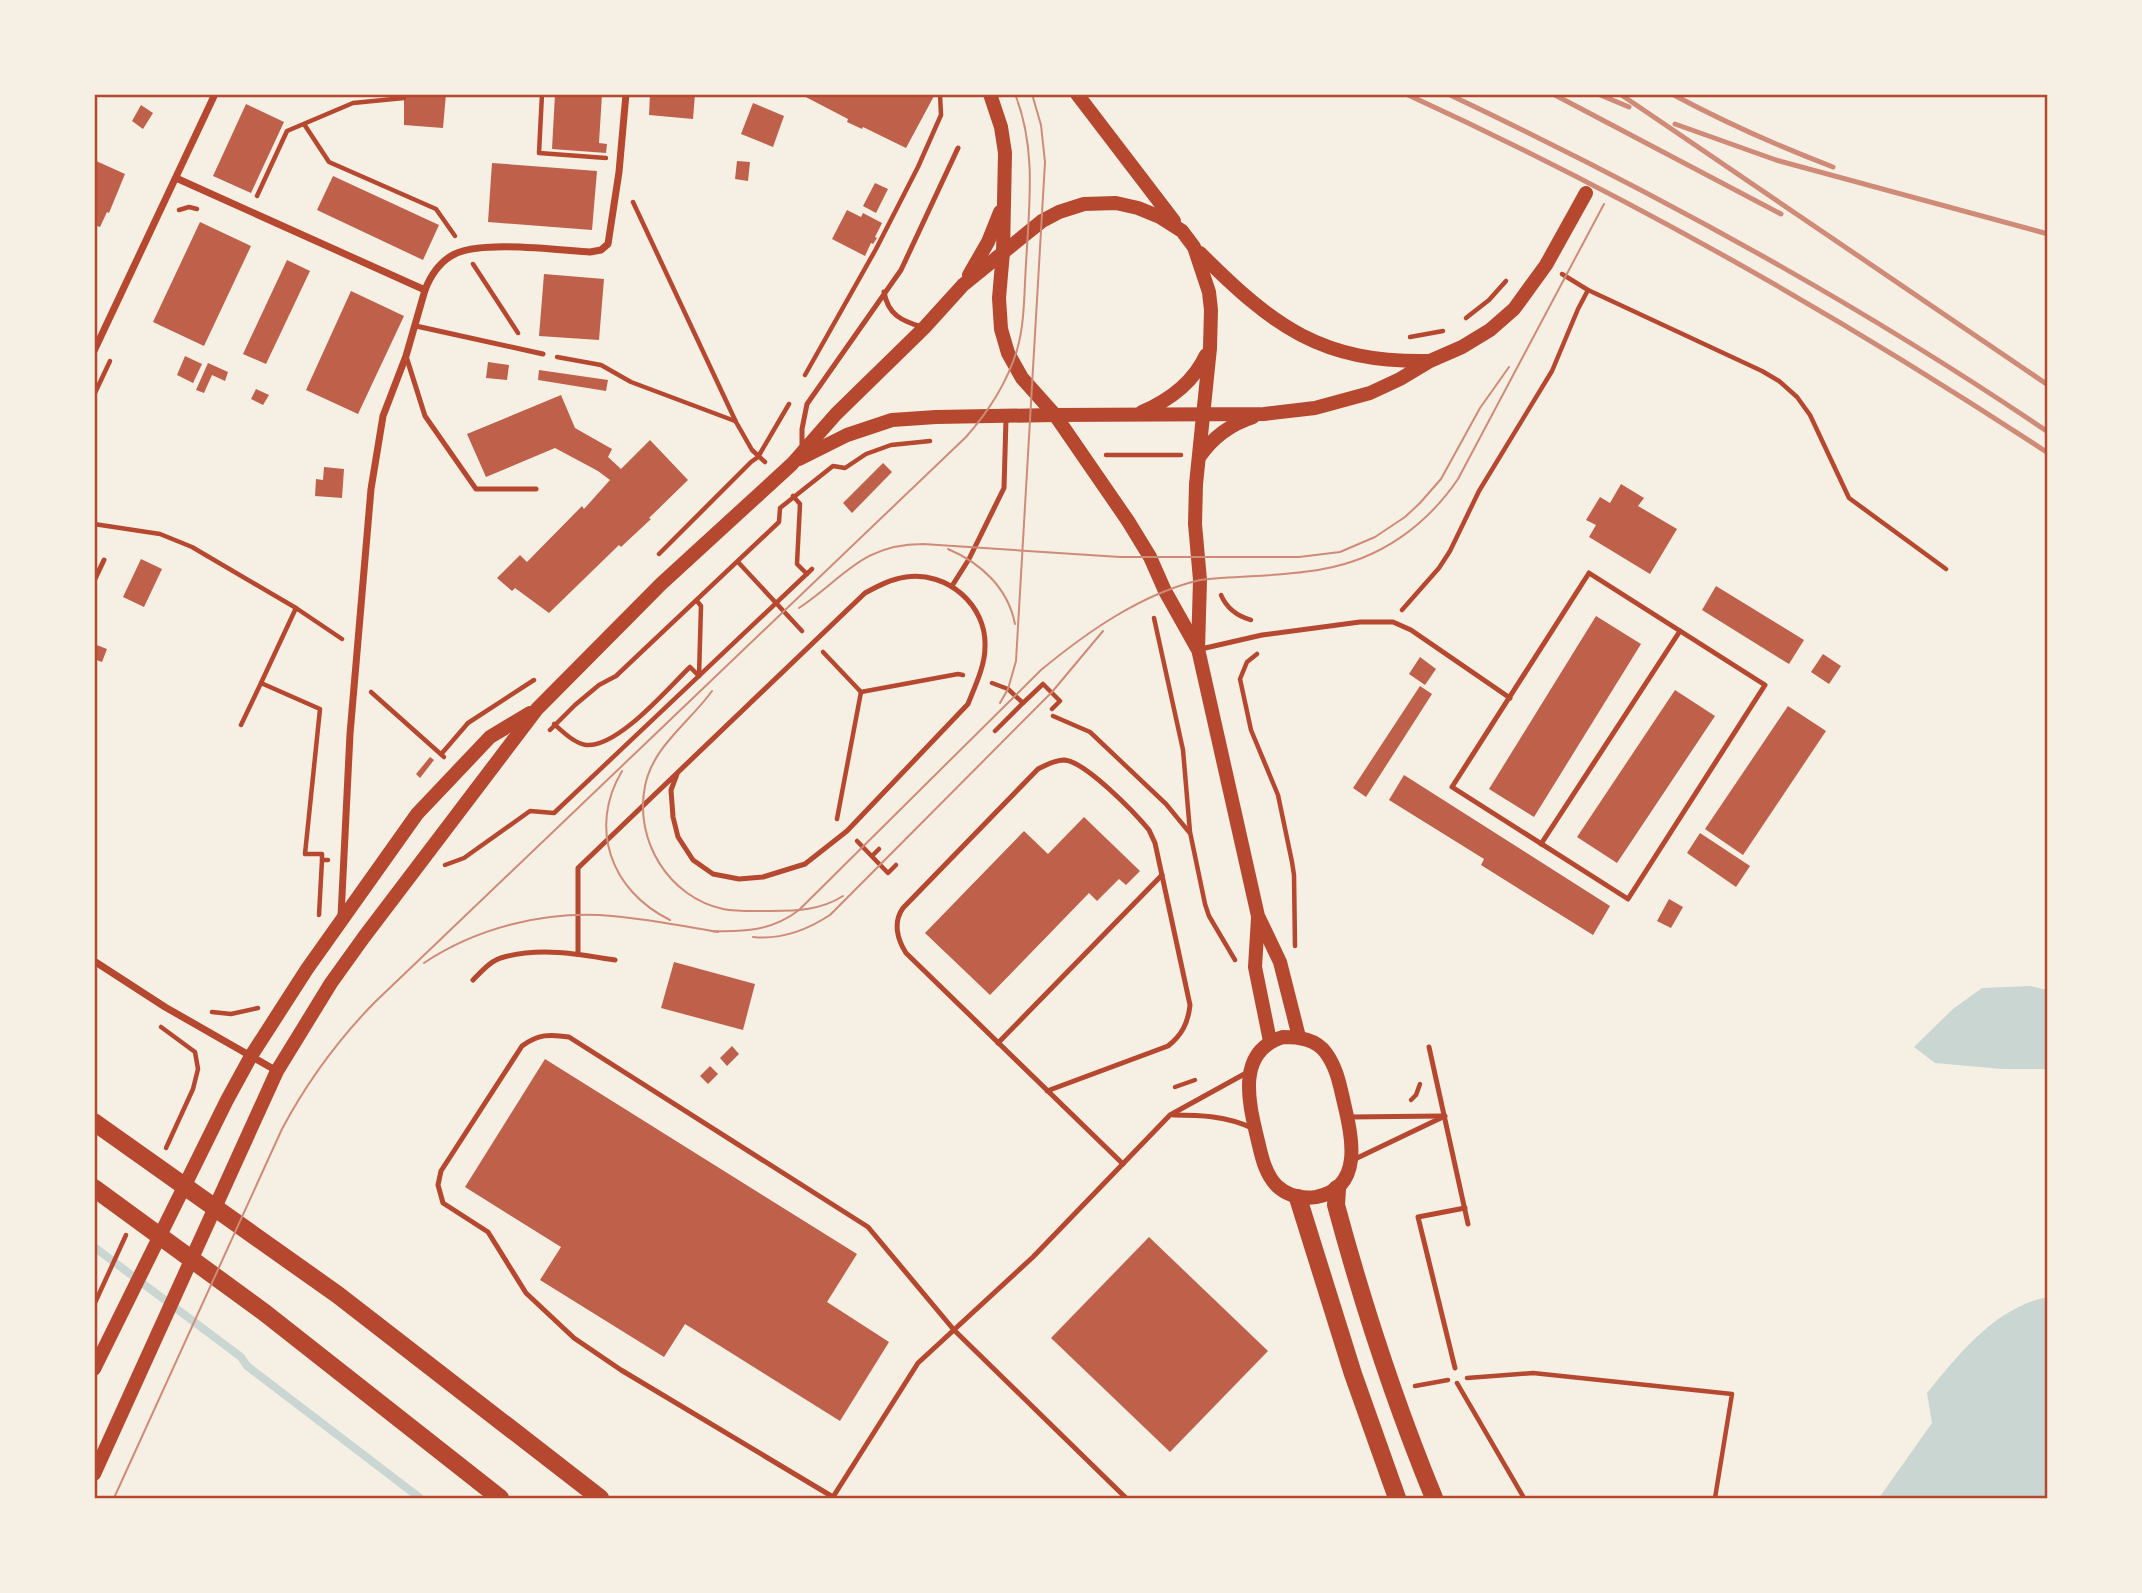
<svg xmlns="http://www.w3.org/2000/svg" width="2142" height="1593" font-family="'Fira Sans',sans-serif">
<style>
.water{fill:#c9d6d2}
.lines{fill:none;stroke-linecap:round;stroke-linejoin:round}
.stream{stroke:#c9d6d2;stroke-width:8}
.building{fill:#bf614a}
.path{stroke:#b5482f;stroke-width:4.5}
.service{stroke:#b5482f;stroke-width:5}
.minor{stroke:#b5482f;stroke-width:7}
.secondary{stroke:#b5482f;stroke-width:14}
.primary{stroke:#b5482f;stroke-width:18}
.tram{stroke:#cf8b77;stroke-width:2}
.rail{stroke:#cf8b77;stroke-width:5}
.neatline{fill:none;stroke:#b5482f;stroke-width:2.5}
</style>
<rect width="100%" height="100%" fill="#f6efe4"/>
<!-- water -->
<g class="water">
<polygon points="2031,986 2047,990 2047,1069 2002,1069 1935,1063 1914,1047 1953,1009 1982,988"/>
<path d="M 2047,1297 L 2047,1498 L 1879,1498 L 1932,1423 L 1927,1393 C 1959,1354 1995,1308 2047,1297 Z"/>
</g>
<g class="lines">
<!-- stream -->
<polyline class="stream" points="94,1247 241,1357 247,1366 420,1498"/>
</g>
<!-- building -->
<g class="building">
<polygon points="404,94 446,94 443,128 404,125"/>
<polygon points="555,94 602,94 599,143 607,144 606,153 552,149"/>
<polygon points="650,94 695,94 693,119 649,115"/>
<polygon points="800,94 930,94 934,96 906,148 863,127 862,129 847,122 848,119"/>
<polygon points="753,103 784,116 773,147 741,134"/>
<polygon points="246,104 284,122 251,193 213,176"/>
<polygon points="141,105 153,113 143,129 132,121"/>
<polygon points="94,160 125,174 109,213 107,212 100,227 94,225"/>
<polygon points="737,161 750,162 748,181 735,179"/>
<polygon points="492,163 597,171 592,230 488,222"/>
<polygon points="333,176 439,225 423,260 317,210"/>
<polygon points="875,183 888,189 876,213 863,206"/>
<polygon points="847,210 861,217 863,213 882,223 875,237 877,238 873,244 871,243 865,256 832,239"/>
<polygon points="200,222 251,246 204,346 153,322"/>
<polygon points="287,260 310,271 266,364 243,354"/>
<polygon points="544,274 604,279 599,340 539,336"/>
<polygon points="351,291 404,316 358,414 306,390"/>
<polygon points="185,356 202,364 193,383 177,375"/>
<polygon points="488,362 509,365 507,380 486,378"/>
<polygon points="208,363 228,372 225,381 212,375 204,393 196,390"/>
<polygon points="539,370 608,380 606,391 538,380"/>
<polygon points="256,389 269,395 263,405 251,399"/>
<polygon points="561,395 575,428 612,449 608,457 621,469 650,440 688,480 649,518 651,519 621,547 619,545 549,613 515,588 512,591 497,578 520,555 527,562 582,506 584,509 610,480 598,471 555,448 486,477 467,434"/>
<polygon points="883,463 892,472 852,513 843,503"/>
<polygon points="324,467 344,469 342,498 315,496 316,479 323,480"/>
<polygon points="1621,484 1644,498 1638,506 1677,529 1650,574 1589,537 1596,525 1586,520 1600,497 1610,503"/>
<polygon points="141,559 162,569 144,607 123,597"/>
<polygon points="1716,586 1804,640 1789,664 1702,610"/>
<polygon points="1596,616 1641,644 1534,817 1489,789"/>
<polygon points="94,644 107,649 102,662 94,659"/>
<polygon points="1823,654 1841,666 1829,684 1811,672"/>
<polygon points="1420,657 1436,669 1425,685 1409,674"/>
<polygon points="1420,686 1432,694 1366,797 1353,788"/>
<polygon points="1675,690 1715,716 1617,863 1577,837"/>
<polygon points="1788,706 1826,731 1743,855 1705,829"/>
<polygon points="430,757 434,760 420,778 416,774"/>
<polygon points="1404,775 1610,906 1593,935 1481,865 1484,859 1389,800"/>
<polygon points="1084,817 1140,871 1126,885 1119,879 1097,901 1089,893 990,995 925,933 1024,831 1048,854"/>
<polygon points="1700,833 1750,866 1736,887 1687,853"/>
<polygon points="1669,899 1683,907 1671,928 1657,921"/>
<polygon points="674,962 755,984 743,1030 661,1008"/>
<polygon points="732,1046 739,1054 727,1066 720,1058"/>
<polygon points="545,1059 857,1254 827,1302 889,1342 840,1421 685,1324 664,1357 540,1280 561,1247 465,1187"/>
<polygon points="710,1066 718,1074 708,1084 700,1076"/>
<polygon points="1149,1237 1268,1351 1170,1452 1051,1338"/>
</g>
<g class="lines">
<!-- path -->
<g class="path">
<polyline points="542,94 539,153 606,158"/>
<polyline points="304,124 329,162 436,209 455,236"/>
<polyline points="257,196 287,131 353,103 404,98"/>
<polyline points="633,202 736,422 752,450 765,462"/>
<polyline points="179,210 189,207 197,209"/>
<polyline points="473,264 518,333"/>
<polyline points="1562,274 1588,290 1762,371 1779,381 1797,397 1810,415 1849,498 1946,569"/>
<polyline points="1466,318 1489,300 1506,281"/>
<polyline points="1410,337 1443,331"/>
<polyline points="557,357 601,365 631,382 735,421"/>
<polyline points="805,375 876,249 918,167 941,115 940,94"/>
<polyline points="94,395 110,361"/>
<polyline points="1106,455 1181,455"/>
<polyline points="793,496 800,504 797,564 807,574"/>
<polyline points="94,524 160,534 192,547 296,608 342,639"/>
<polyline points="659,554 751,462 758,457 789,404"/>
<polyline points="738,562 802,631"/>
<path d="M 1221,595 C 1227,609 1237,616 1251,620"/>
<polyline points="697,601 701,606 699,676"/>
<polyline points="1402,610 1439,568 1450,551 1479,491 1552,371 1578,309 1588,290"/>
<polyline points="1154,618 1183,750 1190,832 1205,904 1209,916 1235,960"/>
<polyline points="823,652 861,692"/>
<polyline points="1257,654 1247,662 1240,679 1251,730 1278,795 1292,862 1294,875 1295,946"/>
<polyline points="261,683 296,608"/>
<polyline points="992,683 1008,689 1023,703 1043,684 1060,701 1052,709"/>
<polyline points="371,692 444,757"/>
<polyline points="861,692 958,674 963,675"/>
<polyline points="1053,716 1090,732 1166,804 1189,832"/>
<path d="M 554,724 C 563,732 574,743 586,745 C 618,748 668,688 690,667 L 699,676"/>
<polyline points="241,725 261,683 320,709 305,854 322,854 322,860"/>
<polyline points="550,730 575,705 599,685 616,676 779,522 780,508 833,466 845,468 866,454 891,445 930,441"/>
<polyline points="995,731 1023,703"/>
<polyline points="443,752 468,723 534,680"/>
<polyline points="837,819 861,692"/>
<polyline points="857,841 888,873 896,865"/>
<polyline points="872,856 879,849"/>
<polyline points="445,865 464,858 530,811 554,813 812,569"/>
<polyline points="319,915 322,860 328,860"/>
<polyline points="212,1012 231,1014 258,1008"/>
<polyline points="161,1027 195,1052 198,1069 193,1089 166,1148"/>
<polyline points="1175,1087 1195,1080"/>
<polyline points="1411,1100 1416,1095 1420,1084"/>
<polyline points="94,1305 126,1235"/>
<polyline points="1467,1378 1533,1373 1732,1394 1715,1498"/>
<polyline points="1457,1383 1524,1498"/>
<polyline points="1415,1386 1448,1380"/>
</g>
<!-- service -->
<g class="service">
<path d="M 884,292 C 888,315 902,321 922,327"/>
<polyline points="416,326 543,354"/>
<polyline points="406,356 425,416 476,489 536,489"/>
<polyline points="802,447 802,429 807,404 901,270 958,148"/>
<polygon points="1589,573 1765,685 1628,899 1452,787"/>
<polyline points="94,581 104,560"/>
<polyline points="952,586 969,559 1004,488 1006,419"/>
<polyline points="1201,649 1262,635 1360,622 1393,622 1411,630 1510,698"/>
<polyline points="1541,844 1680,631"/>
<path d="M 578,954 L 578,868 L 865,593 C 878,586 891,579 906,577 C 947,571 987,605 985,647 C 985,666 975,686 968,704 L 847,831 L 805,864 L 763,877 L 739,879 L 713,874 L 693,860 L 678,837 L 673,817 L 671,790 L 677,774"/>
<path d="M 473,980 C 482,971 491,960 504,957 C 540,947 579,954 615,960"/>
<polyline points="998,1043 1162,875"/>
<polyline points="1429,1047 1468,1224"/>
<path d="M 1047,1091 L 1168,1046 C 1182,1035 1188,1023 1190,1005 L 1155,843 L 1149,830 C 1135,813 1085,761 1064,760 C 1054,760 1046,765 1038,769 L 903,908 C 893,922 897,939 906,953 L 1123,1164"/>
<path d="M 1173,1115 C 1201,1115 1226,1116 1252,1128"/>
<polyline points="1350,1117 1442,1116"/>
<polyline points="1353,1160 1445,1116"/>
<polyline points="1455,1368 1418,1217 1465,1208"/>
<path d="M 1126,1498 L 954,1330 L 868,1227 L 569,1037 C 550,1034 538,1034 522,1046 L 441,1171 L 438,1185 L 443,1203 L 488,1232 L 526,1293 L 574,1338 L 621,1370 L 833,1497 L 918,1363 L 1033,1257 L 1170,1115 L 1248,1072"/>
</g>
<!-- minor -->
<g class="minor">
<polyline points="176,178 425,290"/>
<polyline points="94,351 215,94"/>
<path d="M 341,916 L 350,734 L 371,489 L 383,416 L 406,356 L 425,290 C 430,277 438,264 451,256 C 476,239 558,250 590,252 L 601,250 L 608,244 L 619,172 L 626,94"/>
<polyline points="94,961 165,1007 277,1071"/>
</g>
<!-- secondary -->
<g class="secondary">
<polyline points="990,94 1001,127 1005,153 1003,252 999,298 1001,329 1008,353 1022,378 1055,415 1128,521 1150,557 1165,591 1197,648"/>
<polyline points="1077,94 1174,221"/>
<path d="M 1200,253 C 1273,326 1321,363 1429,361"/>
<polyline points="969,275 988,242 1000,212"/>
<path d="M 1142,412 C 1170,400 1193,383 1206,355"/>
<path d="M 1200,456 C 1214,436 1231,424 1253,417"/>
<polyline points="799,459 847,435 892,420 936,417 1055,415 1264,414 1315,408 1370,393 1400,379 1430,361 1462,347 1490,330 1514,309 1546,265 1586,193"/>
<polyline points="1258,918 1255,967 1270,1041"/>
<path d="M 1283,1037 C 1299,1037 1316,1039 1326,1053 C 1337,1068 1340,1086 1344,1103 C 1352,1137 1364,1188 1316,1197 C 1302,1199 1288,1196 1277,1186 C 1264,1173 1261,1153 1257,1137 C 1248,1100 1237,1051 1283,1037 Z"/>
<polyline points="94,1369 227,1100 251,1056 307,969 417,814 490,737 530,713"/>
<polyline points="94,1474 277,1071 331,983 364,937 537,709 661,584 792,464 836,414 924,328 963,285 1042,221 1059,212 1084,204 1116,203 1138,208 1160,217 1182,231 1194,247 1209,292 1211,310 1210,348 1196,484 1195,524 1200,580 1198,649 1258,916 1280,962 1299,1037"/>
</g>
<!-- primary -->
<g class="primary">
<polyline points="94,1122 338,1295 600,1498"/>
<polyline points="94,1188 265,1313 500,1498"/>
<path d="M 1337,1189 L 1336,1205 C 1363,1305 1395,1403 1434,1498"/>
<polyline points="1298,1198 1353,1374 1397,1498"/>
</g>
<!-- tram -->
<g class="tram">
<path d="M 948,549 C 981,563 1008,588 1015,624"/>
<path d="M 799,608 C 845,577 862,544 923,544 L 1120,557 L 1299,557 L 1340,552 L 1375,537 L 1405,517 L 1420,503 L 1441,479 L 1480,408 L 1509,367"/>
<path d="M 712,691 C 689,723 653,746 645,786 C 634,841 669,897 723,909 C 738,912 755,911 771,911 C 797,911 821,910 843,896"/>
<polyline points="1000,703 1008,689 1016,661 1045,162 1041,125 1032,94"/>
<path d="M 622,771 C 588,828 611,891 670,920"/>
<path d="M 711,931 C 744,932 772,931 799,910 L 1041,670 C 1087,632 1141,594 1200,580 C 1240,575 1283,577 1323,569 C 1380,559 1426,526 1458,479 L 1604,204"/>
<path d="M 753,937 C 781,940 807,930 830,915 L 1052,692 L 1103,631"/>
<path d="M 424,963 C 478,927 548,910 612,916 C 648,919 683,926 718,932"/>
<path d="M 114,1498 L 282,1129 C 307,1082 337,1041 374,1003 L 966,437 C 989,411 1007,383 1017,350 C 1025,322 1024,293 1026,264 C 1029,206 1037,149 1015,94"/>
</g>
<!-- rail -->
<g class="rail">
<path d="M 1406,94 C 1629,196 1843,318 2048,453"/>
<path d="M 1448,94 C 1655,192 1858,303 2048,432"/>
<polyline points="1553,94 1781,214"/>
<polyline points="1598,94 1629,107"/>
<polyline points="1620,94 2048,385"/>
<path d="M 1672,94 C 1724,122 1778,146 1833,167"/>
<polyline points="1675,124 1776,160 2048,234"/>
</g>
</g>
<!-- border -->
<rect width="2142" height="1593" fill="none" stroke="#f6efe4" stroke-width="192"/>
<rect x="96" y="96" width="1950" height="1401" class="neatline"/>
</svg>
